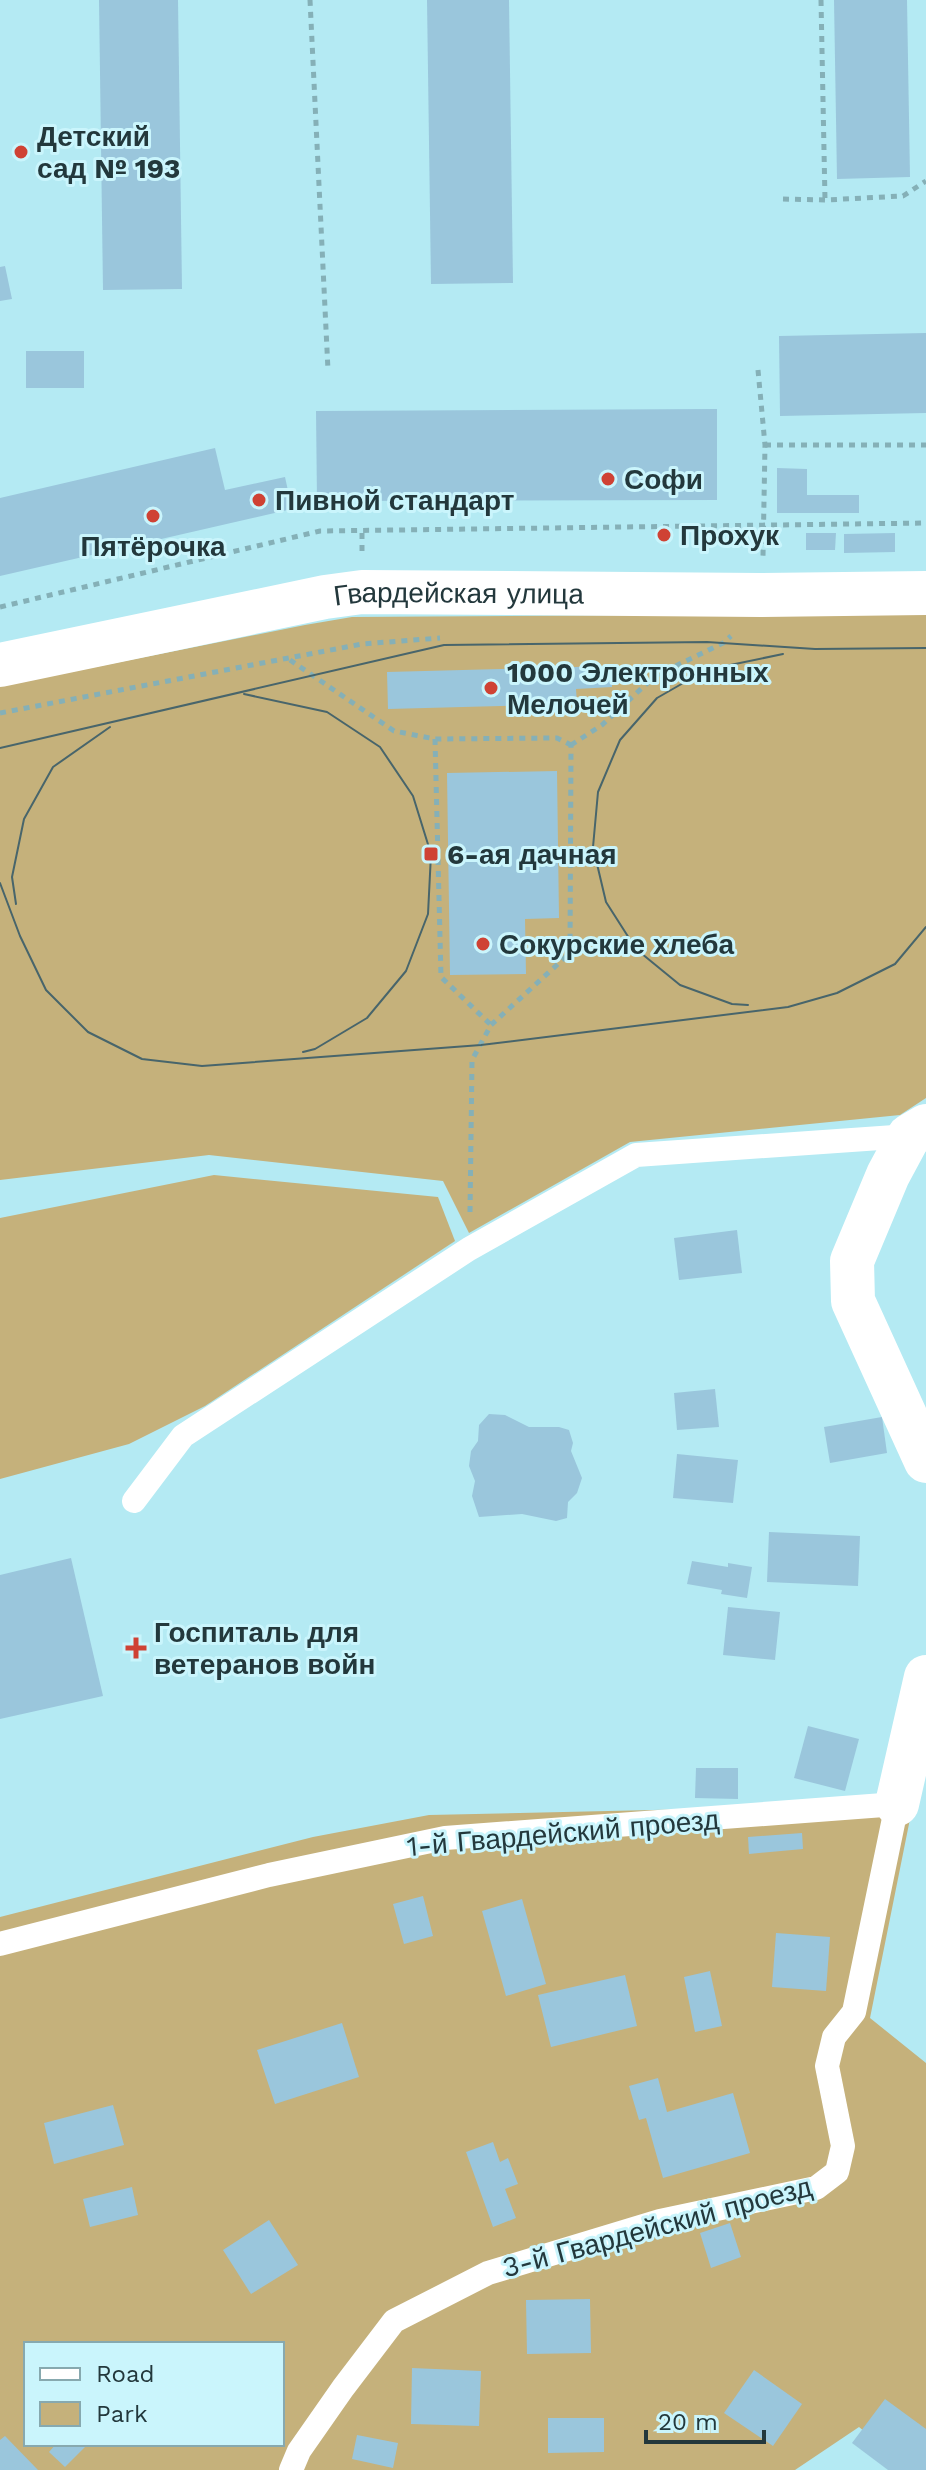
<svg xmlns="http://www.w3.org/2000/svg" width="926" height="2470" font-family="'Work Sans',sans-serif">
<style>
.green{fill:#c5b17b;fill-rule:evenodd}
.building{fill:#9ac6dc}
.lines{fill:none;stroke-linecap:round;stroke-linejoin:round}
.path{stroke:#85b0b7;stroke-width:5;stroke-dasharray:6 6;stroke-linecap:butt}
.lane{stroke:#fff;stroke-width:24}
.street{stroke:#fff;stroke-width:44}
.secondary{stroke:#fff;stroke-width:44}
.tram{stroke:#48656b;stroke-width:2}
.poi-dot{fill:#cf4234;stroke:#caf5fc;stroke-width:3}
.labels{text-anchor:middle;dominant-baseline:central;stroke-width:6;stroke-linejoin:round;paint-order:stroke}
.poi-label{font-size:28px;font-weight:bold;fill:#23383c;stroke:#caf5fc;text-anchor:start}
.street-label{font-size:28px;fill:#23383c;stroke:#caf5fc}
</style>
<rect width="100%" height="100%" fill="#b4eaf3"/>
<!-- green -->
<g class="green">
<polygon points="926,613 926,1098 900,1115 630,1142 469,1233 443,1181 209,1155 0,1180 0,686 305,625 352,617"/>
<polygon points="214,1175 438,1197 455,1241 205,1406 129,1444 0,1479 0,1218"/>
<path d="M 913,1804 L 870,2018 L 926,2063 L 926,2470 L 912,2470 L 859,2427 L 795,2470 L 0,2470 L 0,1917 L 313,1837 L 429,1815 ZM 26,2344 L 282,2344 L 282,2444 L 26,2444 Z"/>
</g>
<!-- building -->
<g class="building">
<polygon points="99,0 178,0 182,289 103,290"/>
<polygon points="427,0 509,0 513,283 431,284"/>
<polygon points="834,0 907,0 910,177 837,179"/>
<polygon points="5,266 12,299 0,301 0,267"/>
<polygon points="926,333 926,413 780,416 779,336"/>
<rect x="26" y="351" width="58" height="37"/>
<polygon points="717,409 717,500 317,501 316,411"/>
<polygon points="215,448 225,490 285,477 292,509 0,576 0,498"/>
<polygon points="777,468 807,469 807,495 859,495 859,513 777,513"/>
<polygon points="806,533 836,533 835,550 806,550"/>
<polygon points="895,533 895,552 844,553 844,534"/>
<polygon points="612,666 612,687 576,689 577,704 388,709 387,672"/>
<polygon points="557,771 559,918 525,919 526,974 450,975 447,773"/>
<polygon points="737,1230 742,1273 679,1280 674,1238"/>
<polygon points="715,1389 719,1427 677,1430 674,1393"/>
<polygon points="489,1414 505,1415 529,1427 559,1427 569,1430 573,1443 571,1451 582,1478 577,1493 568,1502 567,1518 556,1521 522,1514 479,1517 472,1496 475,1481 469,1466 471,1451 478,1441 479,1425"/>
<polygon points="882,1417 887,1453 830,1463 824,1427"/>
<polygon points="677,1454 738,1460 733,1503 673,1498"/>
<polygon points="769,1532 860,1536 858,1586 767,1582"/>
<polygon points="71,1558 103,1696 0,1719 0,1575"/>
<polygon points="692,1561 728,1567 728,1563 752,1567 747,1598 721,1594 722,1590 687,1584"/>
<polygon points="728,1607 780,1612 775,1660 723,1655"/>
<polygon points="808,1726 859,1739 845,1791 794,1778"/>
<polygon points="696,1768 738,1768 738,1799 695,1798"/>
<polygon points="802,1833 803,1849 749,1854 748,1837"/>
<polygon points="423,1896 433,1936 404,1944 393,1904"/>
<polygon points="522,1899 546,1984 506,1996 482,1911"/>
<polygon points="776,1933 830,1937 826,1991 772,1987"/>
<polygon points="710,1971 722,2026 695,2032 684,1977"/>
<polygon points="625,1975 637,2026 551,2047 538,1995"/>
<polygon points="342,2023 359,2077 275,2104 257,2050"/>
<polygon points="658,2078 667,2112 733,2093 750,2153 663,2178 646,2118 639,2120 629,2086"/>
<polygon points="113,2105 124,2145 54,2164 44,2123"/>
<polygon points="493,2142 500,2162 508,2158 518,2184 505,2189 516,2218 493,2227 466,2152"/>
<polygon points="132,2187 138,2215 90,2227 83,2199"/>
<polygon points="269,2220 298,2265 251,2294 223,2250"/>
<polygon points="730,2223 741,2257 711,2268 700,2233"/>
<polygon points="590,2299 591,2353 527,2354 526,2300"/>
<polygon points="412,2368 481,2371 479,2426 411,2424"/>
<polygon points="754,2370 802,2404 773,2446 724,2413"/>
<polygon points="885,2399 926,2429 926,2470 888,2470 852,2443"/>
<polygon points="548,2418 604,2418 604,2452 548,2453"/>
<polygon points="357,2435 398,2443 393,2468 352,2459"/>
<polygon points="5,2436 38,2470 0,2470 0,2440"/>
<polygon points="56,2444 88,2444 65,2467 49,2452"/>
</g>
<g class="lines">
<!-- path -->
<g class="path">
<polyline points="310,0 328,370"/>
<polyline points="821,0 825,200"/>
<polyline points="783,199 825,200 903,196 926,181"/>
<polyline points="758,370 765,445 763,556"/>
<polyline points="765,445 926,445"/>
<polyline points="362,551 362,529"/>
<polyline points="0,607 320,531 926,523"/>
<polyline points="290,660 394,731 435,739 557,738 571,745"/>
<polyline points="0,713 362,644 440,638"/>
<polyline points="435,739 441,977 491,1025"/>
<polyline points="571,745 602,725 655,676 723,643 731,636"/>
<polyline points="470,1212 472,1060 491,1025 570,953 571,745"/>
</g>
<!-- lane -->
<g class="lane">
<polyline points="134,1501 183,1436 469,1249 636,1155 909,1136"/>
<polyline points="0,1944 269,1875 445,1838 897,1804 854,2012 834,2037 827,2066 843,2146 837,2172 816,2188 660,2221 488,2273 394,2321 343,2388 299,2451 291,2470"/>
</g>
<!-- street -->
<g class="street">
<polyline points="926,1126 909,1136 888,1175 852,1261 853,1301 926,1461"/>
<polyline points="897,1804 926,1677"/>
</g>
<!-- secondary -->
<path class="secondary" id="s1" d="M 0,665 L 325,597 L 362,592 L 761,595 L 926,593"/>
<!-- tram -->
<g class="tram">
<polyline points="244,694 327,712 380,747 413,796 431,854 428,914 406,971 367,1018 315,1049 303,1052"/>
<polyline points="0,748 444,645 707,642 815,649 926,648"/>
<polyline points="0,883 20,936 46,990 88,1032 142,1059 202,1066 481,1045 788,1007 837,993 895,964 926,927"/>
<polyline points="16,904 12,877 24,819 53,767 110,727"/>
<polyline points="748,1005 732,1004 680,985 636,949 606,902 593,847 598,792 620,740 657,698 706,670 783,654"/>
</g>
</g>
<!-- markers -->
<g class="poi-dot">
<circle cx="21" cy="152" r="8"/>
<circle cx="608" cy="479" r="8"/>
<circle cx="259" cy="500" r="8"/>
<circle cx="153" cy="516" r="8"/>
<circle cx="664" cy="535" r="8"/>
<circle cx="491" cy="688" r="8"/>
<rect x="423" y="846" width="16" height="16" rx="4"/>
<circle cx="483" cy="944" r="8"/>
<path d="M132 1636h8v8h8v8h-8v8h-8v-8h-8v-8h8z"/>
</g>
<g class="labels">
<!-- poi labels -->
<g class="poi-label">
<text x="37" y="136">Детский<tspan x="37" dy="32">сад № 193</tspan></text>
<text x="624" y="479">Софи</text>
<text x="275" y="500">Пивной стандарт</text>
<text x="680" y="535">Прохук</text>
<text x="153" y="546" text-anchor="middle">Пятёрочка</text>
<text x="507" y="672">1000 Электронных<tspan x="507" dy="32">Мелочей</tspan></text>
<text x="447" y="854">6-ая дачная</text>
<text x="499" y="944">Сокурские хлеба</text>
<text x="154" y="1632">Госпиталь для<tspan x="154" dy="32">ветеранов войн</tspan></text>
</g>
<!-- street labels -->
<g class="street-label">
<text stroke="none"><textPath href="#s1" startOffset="466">Гвардейская улица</textPath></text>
<text transform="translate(563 1833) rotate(-5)">1-й Гвардейский проезд</text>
<text transform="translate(657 2227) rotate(-15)">3-й Гвардейский проезд</text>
</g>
</g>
<!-- legend -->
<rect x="24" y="2342" width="260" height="104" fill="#caf5fc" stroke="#87a9af" stroke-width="2"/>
<rect x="40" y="2368" width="40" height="12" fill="#ffffff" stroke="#87a9af" stroke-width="2"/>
<text x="96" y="2382" font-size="24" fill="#23383c">Road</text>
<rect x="40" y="2402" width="40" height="24" fill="#c5b17b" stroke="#87a9af" stroke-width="2"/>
<text x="96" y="2422" font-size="24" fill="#23383c">Park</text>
<!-- scale -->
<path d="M646 2430v12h118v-12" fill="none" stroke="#23383c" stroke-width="4"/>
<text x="658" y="2430" font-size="24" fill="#23383c" stroke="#caf5fc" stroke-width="6" paint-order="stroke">20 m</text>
</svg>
